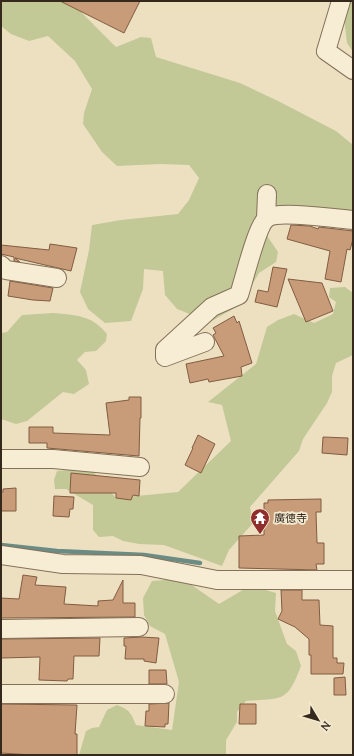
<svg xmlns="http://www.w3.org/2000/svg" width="354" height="756" font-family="Lora,'Noto Sans JP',serif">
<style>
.green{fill:#c2c996}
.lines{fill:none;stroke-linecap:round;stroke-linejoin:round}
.stream{stroke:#6b8c84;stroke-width:4.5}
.building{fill:#c89b79;stroke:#825c41}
.street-casing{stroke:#84715a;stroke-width:20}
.street{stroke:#f7edd4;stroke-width:18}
.labels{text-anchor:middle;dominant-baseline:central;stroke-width:3.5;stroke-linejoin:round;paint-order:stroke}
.poi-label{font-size:11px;fill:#35291d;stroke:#f3ead1;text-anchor:start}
</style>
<rect width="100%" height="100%" fill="#ece0c1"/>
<!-- green -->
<g class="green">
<polygon points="1,1 70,1 116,47 141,37 151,38 156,57 240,83 278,101 336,131 353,145 353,211 283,205 266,234 278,252 276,262 259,273 240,305 210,322 177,309 165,295 163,271 144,269 143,289 131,321 105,323 88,309 80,292 89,250 92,225 121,220 178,214 189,200 199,178 189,165 160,164 117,166 102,152 83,124 84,113 92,89 75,61 48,36 29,41 11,34 1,26"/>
<polygon points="347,1 353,1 353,52 347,43 343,10"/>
<polygon points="345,287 353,293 353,355 336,363 332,376 332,392 327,403 303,439 299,451 250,507 253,523 229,550 222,566 164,545 139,544 123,541 113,536 99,537 93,530 93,505 66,489 55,489 54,480 57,471 90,468 116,498 178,492 231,441 222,405 208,402 256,364 267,327 278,320 294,314 314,323 333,314 336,302 329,297 330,288"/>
<path d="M 53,313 C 75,315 92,315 107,334 L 106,341 L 96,351 L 85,352 L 77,360 L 86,370 L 89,384 L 74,394 L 63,392 L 27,421 L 16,424 L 1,419 L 1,333 L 7,332 L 22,315 Z"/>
<path d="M 177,579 L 186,581 L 219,604 L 246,588 L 262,589 L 276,593 L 275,611 L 287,644 L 296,651 L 301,666 C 287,703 283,698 246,701 L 237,712 L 237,722 L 226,740 L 226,755 L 79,755 L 86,731 L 92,728 L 99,727 L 107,710 L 117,705 C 130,710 131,713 136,725 L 172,730 L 179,682 L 165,634 L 150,626 L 144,615 L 143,598 L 152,581 Z"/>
</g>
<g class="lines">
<!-- stream -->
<polyline class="stream" points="1,545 57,551 144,555 200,563"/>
</g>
<!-- building -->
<g class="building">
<polygon points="60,1 140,1 124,33"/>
<polygon points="291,225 310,226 318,229 319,227 353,231 353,239 350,250 347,249 341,282 325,279 330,251 287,239"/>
<polygon points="50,244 77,248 71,271 15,258 20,262 14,261 14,257 1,254 1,245 49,250"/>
<polygon points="273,267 287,269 277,307 255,302 258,290 268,292"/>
<polygon points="288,279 322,283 333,311 306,322"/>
<polygon points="10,281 53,288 50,301 33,300 8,296"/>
<polygon points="234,316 237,323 239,321 252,363 241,367 242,376 209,382 208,379 190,383 186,364 224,356 213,335 216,333 213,328"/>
<polygon points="129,397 141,397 141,418 140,418 139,456 47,448 47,443 29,443 29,427 53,427 53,433 110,435 106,403 129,400"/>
<polygon points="198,435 215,444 201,473 185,465 193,448 192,448"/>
<polygon points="323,437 348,438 347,455 322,453"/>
<polygon points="71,473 140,480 139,496 133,495 131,500 116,498 116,493 70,493"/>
<polygon points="16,488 16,511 1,511 1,492 3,492 3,489"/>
<polygon points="54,496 74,497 73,509 70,509 69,517 53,516"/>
<polygon points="321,499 321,512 316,512 317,543 324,543 324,564 316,564 317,570 239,568 239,536 264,535 264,503 268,503 268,500"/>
<polygon points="23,575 37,577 35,585 66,587 64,604 98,606 98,601 113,600 123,580 123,603 135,603 135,617 1,618 1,598 19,599"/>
<polygon points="281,590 302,590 302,600 319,600 320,625 333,626 333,658 337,658 337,663 344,663 343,674 311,674 311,655 309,655 309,639 295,627 278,619 282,611"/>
<polygon points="142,637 159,638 156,663 144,661 144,659 125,659 126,646 124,646 124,638"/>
<polygon points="100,638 99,656 74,656 73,679 68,679 67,681 39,680 40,657 1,658 1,639"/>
<polygon points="149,670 166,670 167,684 149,684"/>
<polygon points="345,677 346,695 334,695 334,678"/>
<polygon points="169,703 168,724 165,724 165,727 145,726 146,711 149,711 149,704"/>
<polygon points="1,704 77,705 75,734 77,734 77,755 31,755 1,753"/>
<polygon points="240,704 256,704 256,724 239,724"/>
</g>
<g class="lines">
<!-- street casing -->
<g class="street-casing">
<g id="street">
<polyline points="341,1 326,51 353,70"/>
<polyline points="266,219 267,194"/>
<polyline points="1,265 6,270 57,278"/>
<path d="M 205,342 L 165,357 L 165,350 L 212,307 L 239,295 C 244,280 257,225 267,218 C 278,210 338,219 353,220"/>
<polyline points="1,459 53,459 140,467"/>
<polyline points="1,555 63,564 141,565 217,580 353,580"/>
<polyline points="1,629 139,627"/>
<polyline points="1,694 165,694"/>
</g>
</g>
<!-- street -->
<use href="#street" class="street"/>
</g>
<!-- icons -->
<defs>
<g id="temple-pin" transform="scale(1)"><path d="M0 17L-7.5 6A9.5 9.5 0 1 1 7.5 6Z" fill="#902e2d" stroke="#f3ead1"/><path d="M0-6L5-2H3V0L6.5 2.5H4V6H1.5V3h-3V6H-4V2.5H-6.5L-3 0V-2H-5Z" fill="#fff"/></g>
</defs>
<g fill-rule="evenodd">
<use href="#temple-pin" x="260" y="518"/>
</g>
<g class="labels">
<!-- poi labels -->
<g class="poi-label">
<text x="274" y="518">廣徳寺</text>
</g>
</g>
<!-- border -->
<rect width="354" height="756" fill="none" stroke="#35291d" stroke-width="4"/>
<!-- north arrow -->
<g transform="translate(318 720) rotate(128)" stroke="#f3ead1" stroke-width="3" paint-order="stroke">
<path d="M0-3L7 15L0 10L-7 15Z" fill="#35291d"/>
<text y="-6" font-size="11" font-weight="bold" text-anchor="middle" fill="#35291d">N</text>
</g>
</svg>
